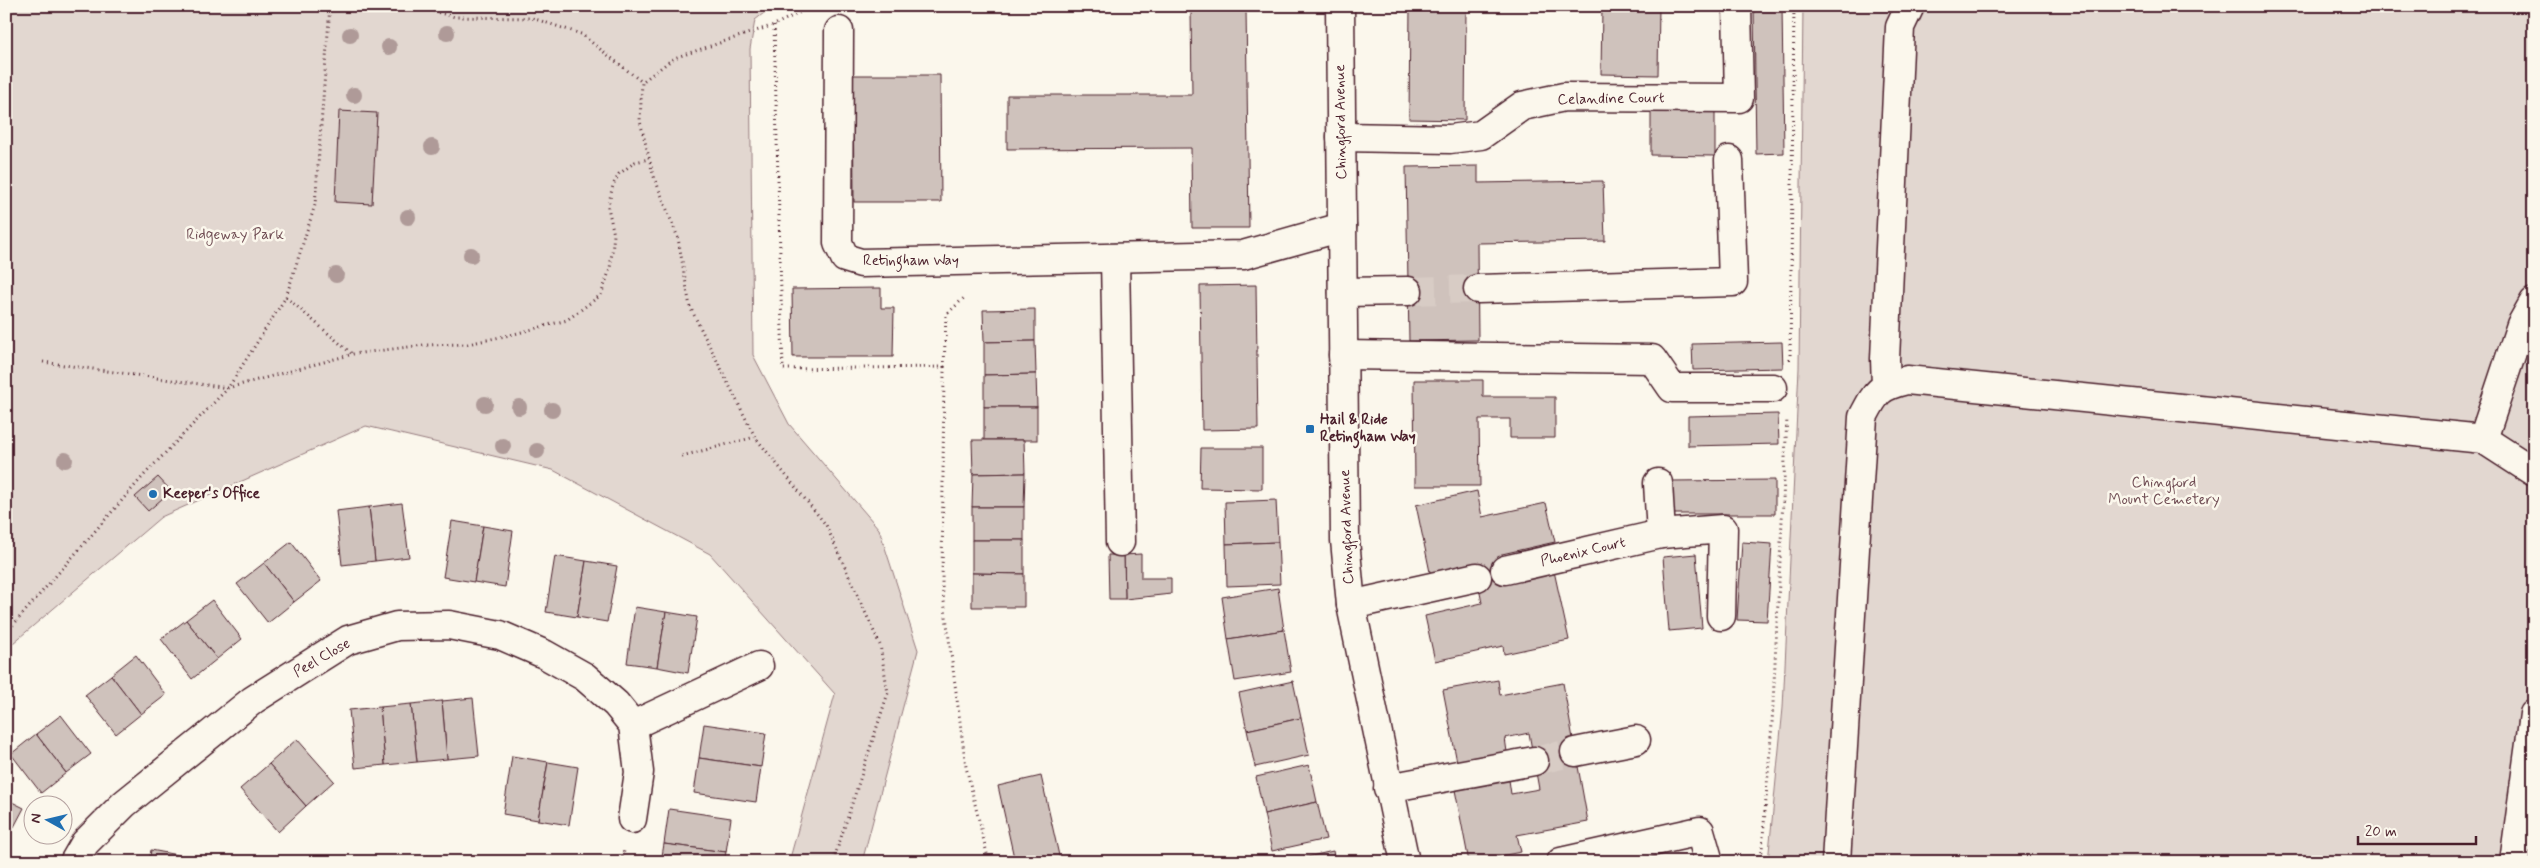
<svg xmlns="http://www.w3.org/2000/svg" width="2540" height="868" font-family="Mynerve,sans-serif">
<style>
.green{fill:#e2d7d0;stroke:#967b7e}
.building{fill:#cfc2bc;stroke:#4a1f2b}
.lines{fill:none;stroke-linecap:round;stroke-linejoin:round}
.minor-tunnel{stroke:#d8ccc5;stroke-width:28;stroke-dasharray:28 14;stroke-linecap:butt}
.minor-casing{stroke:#4a1f2b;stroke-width:31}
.path{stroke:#4a1f2b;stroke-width:3;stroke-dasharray:1 4;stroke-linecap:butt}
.minor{stroke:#fbf7ec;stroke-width:28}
.tree{fill:#af9a98}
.poi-dot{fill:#1f6fb2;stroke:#fbf7ec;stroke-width:2}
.labels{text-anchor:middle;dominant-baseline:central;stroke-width:5;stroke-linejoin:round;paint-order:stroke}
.street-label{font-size:15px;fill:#4a1f2b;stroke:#fbf7ec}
.park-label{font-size:15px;fill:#704d54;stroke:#fbf7ec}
.poi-label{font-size:15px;font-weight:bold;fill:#4a1f2b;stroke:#fbf7ec;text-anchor:start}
</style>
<rect width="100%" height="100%" fill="#fbf7ec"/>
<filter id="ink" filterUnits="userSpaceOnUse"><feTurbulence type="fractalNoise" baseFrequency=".02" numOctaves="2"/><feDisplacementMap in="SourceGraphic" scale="10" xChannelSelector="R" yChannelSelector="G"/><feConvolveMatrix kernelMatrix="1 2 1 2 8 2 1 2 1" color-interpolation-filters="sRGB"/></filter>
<g filter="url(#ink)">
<!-- green -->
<g class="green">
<polygon points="6,6 773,6 755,20 750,49 753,355 789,424 879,529 918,650 862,862 789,862 835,694 710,554 553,470 366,426 161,517 6,649"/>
<polygon points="1803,6 2534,6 2534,862 1768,862 1783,708 1799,368"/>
</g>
<!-- building -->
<g class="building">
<polygon points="1410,6 1466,6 1465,120 1409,119"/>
<polygon points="1542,6 1659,6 1658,75 1601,74 1602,7"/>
<polygon points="1754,6 1782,6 1784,153 1756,154"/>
<polygon points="1191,9 1246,9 1249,228 1192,228 1191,148 1007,149 1007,95 1192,95"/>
<polygon points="853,75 940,75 941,202 854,202"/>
<polygon points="339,111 377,113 372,204 335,202"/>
<polygon points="1651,112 1715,112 1715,156 1651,155"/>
<polygon points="1478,166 1478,183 1603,181 1605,241 1477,243 1478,340 1409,341 1406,167"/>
<polygon points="1256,285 1258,429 1202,430 1200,286"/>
<polygon points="881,288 881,308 894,308 893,357 793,357 792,289"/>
<polygon points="1035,309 1035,341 984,342 983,310"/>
<polygon points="1035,341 1036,374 984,375 984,342"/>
<polygon points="1782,342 1783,368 1693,370 1692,344"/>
<polygon points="1036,374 1037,407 984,407 984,375"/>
<polygon points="1414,380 1483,380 1483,397 1555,397 1555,438 1510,438 1510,419 1479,419 1480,486 1415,486"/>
<rect x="984" y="407" width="53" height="33"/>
<polygon points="1778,414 1779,444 1688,446 1688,416"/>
<polygon points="972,440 1024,440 1025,473 973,474"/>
<polygon points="1201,448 1262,448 1262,489 1200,488"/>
<polygon points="1025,473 1024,507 972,507 973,474"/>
<polygon points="158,477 171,491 148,511 135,497"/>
<polygon points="1775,480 1775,514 1671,514 1671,481"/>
<polygon points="1477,491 1482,517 1546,503 1555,542 1502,554 1508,581 1554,571 1569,640 1504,654 1503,646 1435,661 1425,616 1482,603 1475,568 1431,577 1416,505"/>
<polygon points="1276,500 1278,542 1226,544 1225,502"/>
<polygon points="402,503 409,557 375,561 369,507"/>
<polygon points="369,507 375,561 342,565 336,511"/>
<rect x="972" y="507" width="52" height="33"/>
<polygon points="452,521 483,526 474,582 443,577"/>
<polygon points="483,526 513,531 505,587 474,582"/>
<polygon points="972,540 1024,540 1024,574 972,573"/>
<polygon points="291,542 321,581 294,602 264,563"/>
<polygon points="1278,542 1280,584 1227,586 1226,544"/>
<polygon points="1742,542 1772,544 1767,621 1737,620"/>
<polygon points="1141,554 1141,578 1171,578 1171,594 1125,599 1124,555"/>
<polygon points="1696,554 1702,628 1669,631 1663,557"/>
<polygon points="1108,555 1124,555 1125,599 1109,599"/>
<polygon points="555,556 586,561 577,617 546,612"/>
<polygon points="586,561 617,566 607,622 577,617"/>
<polygon points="264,563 294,602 268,623 237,584"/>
<polygon points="972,573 1024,574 1024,607 972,607"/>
<polygon points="1278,588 1284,630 1228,639 1222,597"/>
<polygon points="212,600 242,639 217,659 186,620"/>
<polygon points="635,607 666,612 657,667 627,663"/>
<polygon points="666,612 697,617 688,673 657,667"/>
<polygon points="186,620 217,659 192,679 161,639"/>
<polygon points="1284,630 1291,672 1235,681 1228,639"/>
<polygon points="136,655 166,695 141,714 111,675"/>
<polygon points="111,675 141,714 116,734 85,695"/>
<polygon points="1498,680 1500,695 1563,683 1588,822 1517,835 1521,852 1469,862 1455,790 1509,780 1511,794 1539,789 1529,733 1505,738 1507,752 1457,762 1443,690"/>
<polygon points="1293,681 1301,718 1247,730 1239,693"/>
<polygon points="473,698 479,756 447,759 442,701"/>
<polygon points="442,701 447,759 417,762 411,704"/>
<polygon points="411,704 417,762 385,765 380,707"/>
<polygon points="380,707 385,765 355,768 349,710"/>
<polygon points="61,715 91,754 66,773 36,734"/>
<polygon points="1301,718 1309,755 1255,767 1247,730"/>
<polygon points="704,724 766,733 761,767 699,758"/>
<polygon points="36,734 66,773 41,793 11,754"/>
<polygon points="297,739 334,781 306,806 269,764"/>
<polygon points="512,756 548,762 538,820 503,814"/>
<polygon points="699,758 761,767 756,802 694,793"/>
<polygon points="548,762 578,767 569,825 538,820"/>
<polygon points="269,764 306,806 278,832 240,789"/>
<polygon points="1309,765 1317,802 1264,814 1256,777"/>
<polygon points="1041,776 1060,860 1015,862 998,786"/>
<polygon points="6,799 24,808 6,842"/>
<polygon points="1317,802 1326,839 1272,851 1264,814"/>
<polygon points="669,809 731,818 726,852 664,844"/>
<polygon points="664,844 726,852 724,862 661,862"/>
<polygon points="151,850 214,862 149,862"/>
<polygon points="1333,851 1335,862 1286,862"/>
</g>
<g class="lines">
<!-- minor-tunnel -->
<g class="minor-tunnel">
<polyline points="1408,291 1478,289"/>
<polyline points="1534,761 1575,752"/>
</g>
<!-- minor casing -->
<g class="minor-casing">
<g id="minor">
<polyline points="1340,6 1345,540 1351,605 1405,862"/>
<polyline points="839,31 838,243 845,258 861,263 1243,255 1342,227"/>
<polyline points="1341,137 1450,139 1481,135 1522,106 1564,97 1739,98 1737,6"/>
<polyline points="1115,258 1120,542"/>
<polyline points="1478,289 1733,282 1729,160"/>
<polyline points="1343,292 1408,291"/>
<polyline points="1343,355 1652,359 1672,388 1773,388"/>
<polyline points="1886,385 1885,359 1900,27 1910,6"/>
<polyline points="2483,439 2521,325 2534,302"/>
<polyline points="1658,483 1661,534 1723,529 1721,616"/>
<polyline points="1505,570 1661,534"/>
<polyline points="1351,605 1477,577"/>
<polyline points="633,725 759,666"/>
<polyline points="1575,752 1636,740"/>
<polyline points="1388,788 1534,761"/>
<polyline points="74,862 85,843 124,804 253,700 348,640 397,626 449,625 500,635 544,654 585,677 616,704 633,725 639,772 632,819"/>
<polyline points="1561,862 1700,831 1709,862"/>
<path d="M 1836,862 L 1863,417 C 1876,392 1878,387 1907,380 L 2483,439 L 2534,472"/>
<polyline points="2514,862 2534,714"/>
</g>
</g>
<!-- path -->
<g class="path">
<polyline points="414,6 455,17 532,18 581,34 642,82"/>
<polyline points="813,6 774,25 674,58 642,82 640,121 653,174 678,238 690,307 755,437 826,525 880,645 888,693 833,862"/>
<polyline points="774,25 783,369 944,367 942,586 966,767 989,862"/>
<polyline points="286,297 352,354"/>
<polyline points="1790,360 1794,6"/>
<polyline points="43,362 228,388 286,297 315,205 330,6"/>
<polyline points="944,367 946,315 966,296"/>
<polyline points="682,456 755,437"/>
<polyline points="6,633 145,474 228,388 353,354 424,345 468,344 514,334 567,320 601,295 610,269 614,235 608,207 613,185 619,174 635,162 649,159"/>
<polyline points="621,862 624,851"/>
<polyline points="1761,862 1772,724 1787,418"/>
</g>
<!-- minor -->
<use href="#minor" class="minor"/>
</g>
<!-- trees -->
<g class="tree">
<circle cx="447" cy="33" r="8"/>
<circle cx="350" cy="35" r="8"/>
<circle cx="389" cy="47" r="8"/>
<circle cx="354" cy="95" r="8"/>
<circle cx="432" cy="147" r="8"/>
<circle cx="408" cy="217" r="8"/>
<circle cx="471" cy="255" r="8"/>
<circle cx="336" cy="275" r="8"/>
<circle cx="485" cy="404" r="8"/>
<circle cx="519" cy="407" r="8"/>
<circle cx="552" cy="410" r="8"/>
<circle cx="503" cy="446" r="8"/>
<circle cx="537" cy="451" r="8"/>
<circle cx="65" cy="460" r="8"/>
</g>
</g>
<!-- markers -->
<g class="poi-dot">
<rect x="1305" y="424" width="10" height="10" rx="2.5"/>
<circle cx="153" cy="494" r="5"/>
</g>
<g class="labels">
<!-- street labels -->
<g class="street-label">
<text transform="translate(1611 99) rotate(-1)">Celandine Court</text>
<text transform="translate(1341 122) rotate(-91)">Chingford Avenue</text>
<text x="911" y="261">Retingham Way</text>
<text transform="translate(1347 527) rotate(-92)">Chingford Avenue</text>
<text transform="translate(1583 552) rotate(-13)">Phoenix Court</text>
<text transform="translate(322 658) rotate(-30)">Peel Close</text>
</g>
<!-- park labels -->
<g class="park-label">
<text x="235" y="235">Ridgeway Park</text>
<text x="2164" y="483">Chingford<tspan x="2164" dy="17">Mount Cemetery</tspan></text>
</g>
<!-- poi labels -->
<g class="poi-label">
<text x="1320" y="420">Hail &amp; Ride<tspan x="1320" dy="17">Retingham Way</tspan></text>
<text x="163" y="494">Keeper's Office</text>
</g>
</g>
<!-- margin -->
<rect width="2540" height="868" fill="none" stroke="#fbf7ec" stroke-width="25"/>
<rect x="12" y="12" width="2515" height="843" fill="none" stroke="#4a1f2b" stroke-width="2" filter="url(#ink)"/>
<!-- north arrow -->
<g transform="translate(48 820) rotate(278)"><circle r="24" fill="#fbf7ec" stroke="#b4a19f"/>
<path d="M0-4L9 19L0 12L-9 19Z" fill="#1f6fb2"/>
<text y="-8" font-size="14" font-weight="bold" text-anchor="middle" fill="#4a1f2b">N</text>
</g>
<!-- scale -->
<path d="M2358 836v8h118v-8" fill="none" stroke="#4a1f2b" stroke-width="2.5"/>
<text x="2365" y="836" font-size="15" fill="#4a1f2b" stroke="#fbf7ec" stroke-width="4" paint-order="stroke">20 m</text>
</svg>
